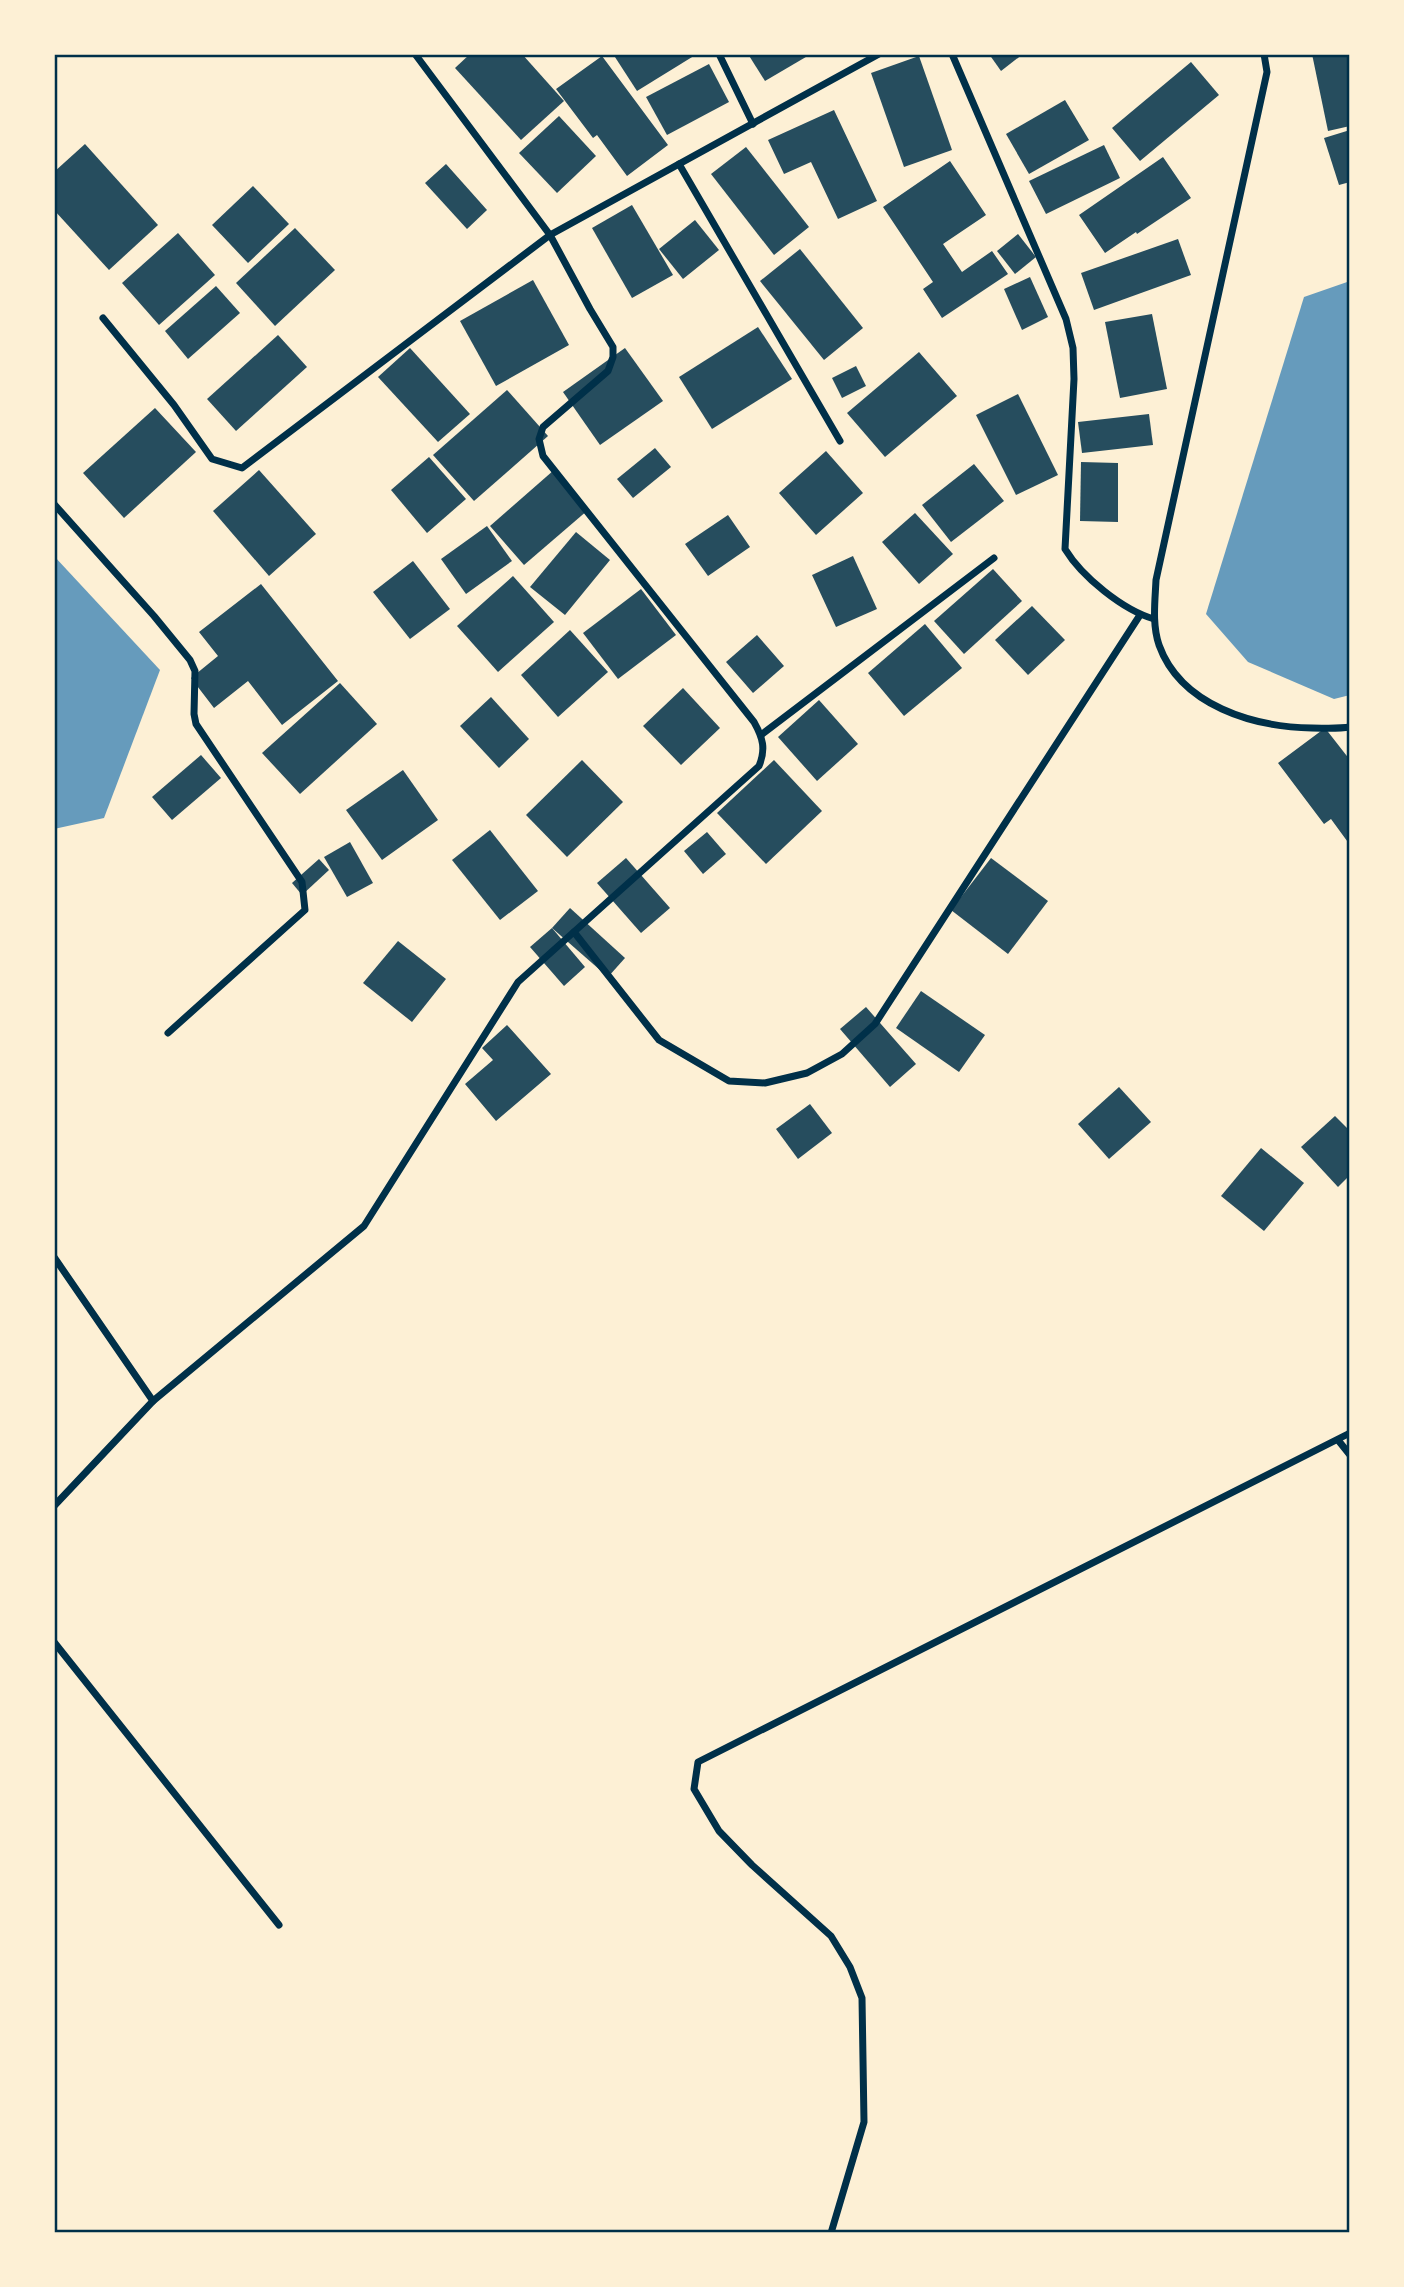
<svg xmlns="http://www.w3.org/2000/svg" width="1404" height="2287" font-family="Spectral,serif">
<style>
.water{fill:#669bbc}
.building{fill:#264d5e}
.lines{fill:none;stroke-linecap:round;stroke-linejoin:round}
.minor{stroke:#003049;stroke-width:7}
.neatline{fill:none;stroke:#003049;stroke-width:2.5}
</style>
<rect width="100%" height="100%" fill="#fdf0d5"/>
<!-- water -->
<g class="water">
<polygon points="1350,281 1350,695 1334,699 1248,662 1206,614 1304,297"/>
<polygon points="54,556 160,670 104,818 54,829"/>
</g>
<!-- building -->
<g class="building">
<polygon points="470,54 522,54 564,101 521,140 455,68"/>
<polygon points="613,54 697,54 637,91"/>
<polygon points="748,54 811,54 765,81"/>
<polygon points="989,54 1023,54 1001,71"/>
<polygon points="1312,54 1350,54 1350,126 1328,131"/>
<polygon points="602,56 668,145 627,176 597,135 593,138 556,89"/>
<polygon points="919,56 952,150 904,167 871,73"/>
<polygon points="1191,62 1219,95 1140,161 1112,128"/>
<polygon points="709,64 729,102 667,135 646,97"/>
<polygon points="1065,100 1089,140 1029,174 1006,134"/>
<polygon points="834,110 877,201 838,219 811,162 784,174 768,140"/>
<polygon points="559,116 596,156 557,193 519,153"/>
<polygon points="1350,130 1350,182 1339,185 1324,138"/>
<polygon points="85,144 158,225 109,270 54,210 54,172"/>
<polygon points="1104,145 1120,178 1046,214 1029,181"/>
<polygon points="746,147 809,227 774,255 711,174"/>
<polygon points="1163,157 1191,198 1137,234 1136,232 1105,253 1079,215"/>
<polygon points="950,161 986,215 943,244 962,272 992,251 1008,274 942,318 923,289 933,282 883,207"/>
<polygon points="446,164 487,210 467,229 425,183"/>
<polygon points="253,186 289,224 248,263 212,225"/>
<polygon points="632,205 673,275 632,298 592,228"/>
<polygon points="695,220 719,250 683,279 659,249"/>
<polygon points="295,228 335,270 275,326 236,283"/>
<polygon points="178,233 215,275 159,325 122,283"/>
<polygon points="1018,234 1036,257 1015,274 997,251"/>
<polygon points="1178,239 1191,275 1094,310 1081,273"/>
<polygon points="800,249 863,328 824,360 760,281"/>
<polygon points="1030,277 1048,317 1022,330 1004,289"/>
<polygon points="533,280 569,345 496,386 460,321"/>
<polygon points="216,286 240,313 188,359 165,331"/>
<polygon points="1152,314 1167,389 1120,398 1105,322"/>
<polygon points="758,327 792,379 712,429 679,377"/>
<polygon points="278,335 307,367 236,431 207,399"/>
<polygon points="410,348 470,414 438,442 378,377"/>
<polygon points="625,348 663,401 600,445 563,392"/>
<polygon points="919,352 957,396 885,457 847,413"/>
<polygon points="856,366 866,386 842,398 832,378"/>
<polygon points="507,390 548,436 474,501 433,455"/>
<polygon points="1018,394 1058,475 1016,495 976,415"/>
<polygon points="155,408 196,452 124,518 83,473"/>
<polygon points="1149,414 1153,445 1082,453 1078,422"/>
<polygon points="655,448 671,467 633,498 617,479"/>
<polygon points="826,451 863,493 816,535 779,493"/>
<polygon points="429,457 466,499 427,533 391,490"/>
<polygon points="1081,462 1118,463 1118,522 1080,521"/>
<polygon points="974,464 1004,501 951,542 922,505"/>
<polygon points="259,470 316,534 269,576 213,511"/>
<polygon points="554,470 588,510 524,565 490,526"/>
<polygon points="915,513 953,554 919,584 882,542"/>
<polygon points="728,515 750,547 708,576 685,544"/>
<polygon points="487,526 512,561 466,594 441,559"/>
<polygon points="576,532 610,560 565,615 530,587"/>
<polygon points="853,556 877,609 836,627 812,575"/>
<polygon points="413,561 450,609 410,639 373,592"/>
<polygon points="993,569 1022,601 964,654 934,621"/>
<polygon points="513,576 554,622 498,672 457,626"/>
<polygon points="261,584 338,681 282,725 248,681 214,708 191,678 218,656 199,632"/>
<polygon points="641,589 676,635 618,679 583,633"/>
<polygon points="1032,606 1065,640 1028,675 995,640"/>
<polygon points="925,624 962,668 904,716 868,673"/>
<polygon points="570,630 608,672 558,717 521,675"/>
<polygon points="757,635 784,666 753,693 726,662"/>
<polygon points="340,683 377,724 300,794 262,753"/>
<polygon points="683,688 720,728 681,765 643,726"/>
<polygon points="491,697 529,739 499,768 460,726"/>
<polygon points="819,700 858,744 817,781 778,737"/>
<polygon points="1325,728 1350,760 1350,845 1331,819 1324,824 1278,763"/>
<polygon points="201,755 221,778 172,820 152,797"/>
<polygon points="582,760 623,802 567,857 526,815"/>
<polygon points="774,760 822,811 766,864 717,813"/>
<polygon points="403,770 438,820 382,860 346,810"/>
<polygon points="490,830 538,891 500,920 452,860"/>
<polygon points="707,832 726,854 703,874 684,851"/>
<polygon points="350,842 373,883 347,897 324,857"/>
<polygon points="626,858 670,908 641,933 597,883"/>
<polygon points="991,858 1048,901 1008,954 951,910"/>
<polygon points="319,859 329,870 302,895 292,883"/>
<polygon points="570,908 625,958 608,977 552,928"/>
<polygon points="552,928 585,967 564,986 530,947"/>
<polygon points="398,941 446,979 412,1022 363,983"/>
<polygon points="921,991 985,1035 959,1072 896,1028"/>
<polygon points="866,1007 916,1064 890,1087 840,1029"/>
<polygon points="507,1025 551,1074 496,1121 465,1084 493,1060 482,1048"/>
<polygon points="1119,1087 1151,1122 1109,1159 1078,1124"/>
<polygon points="810,1104 832,1133 798,1159 776,1129"/>
<polygon points="1335,1116 1350,1131 1350,1175 1338,1187 1301,1147"/>
<polygon points="1261,1148 1304,1183 1264,1231 1221,1196"/>
</g>
<g class="lines">
<!-- minor -->
<g class="minor">
<polyline points="719,54 753,124"/>
<path d="M 952,54 L 1066,319 L 1073,348 L 1074,379 L 1065,549 C 1082,577 1123,610 1154,619"/>
<path d="M 1264,54 L 1267,72 L 1156,580 C 1155,602 1152,624 1159,645 C 1181,706 1254,727 1312,728 C 1325,728 1337,729 1350,727"/>
<polyline points="679,164 840,441"/>
<polyline points="103,318 174,405 212,459 242,468 550,235 879,54"/>
<polyline points="54,504 154,616 190,660 195,671 194,714 196,724 302,882 305,910 168,1033"/>
<polyline points="761,735 994,558"/>
<polyline points="574,932 659,1040 729,1081 765,1083 807,1073 842,1054 875,1024 1140,615"/>
<polyline points="54,1257 153,1401"/>
<polyline points="1338,1440 1350,1455"/>
<path d="M 54,1506 L 153,1401 L 364,1226 L 518,982 L 759,766 C 766,749 763,738 754,722 L 543,456 L 539,439 L 543,427 L 608,371 L 613,357 L 613,347 L 590,309 L 550,235 L 415,54"/>
<polyline points="54,1642 279,1925"/>
<polyline points="831,2233 864,2122 862,1998 850,1967 831,1936 752,1865 719,1831 694,1789 698,1762 1350,1433"/>
</g>
</g>
<!-- border -->
<rect width="1404" height="2287" fill="none" stroke="#fdf0d5" stroke-width="112"/>
<rect x="56" y="56" width="1292" height="2175" class="neatline"/>
</svg>
